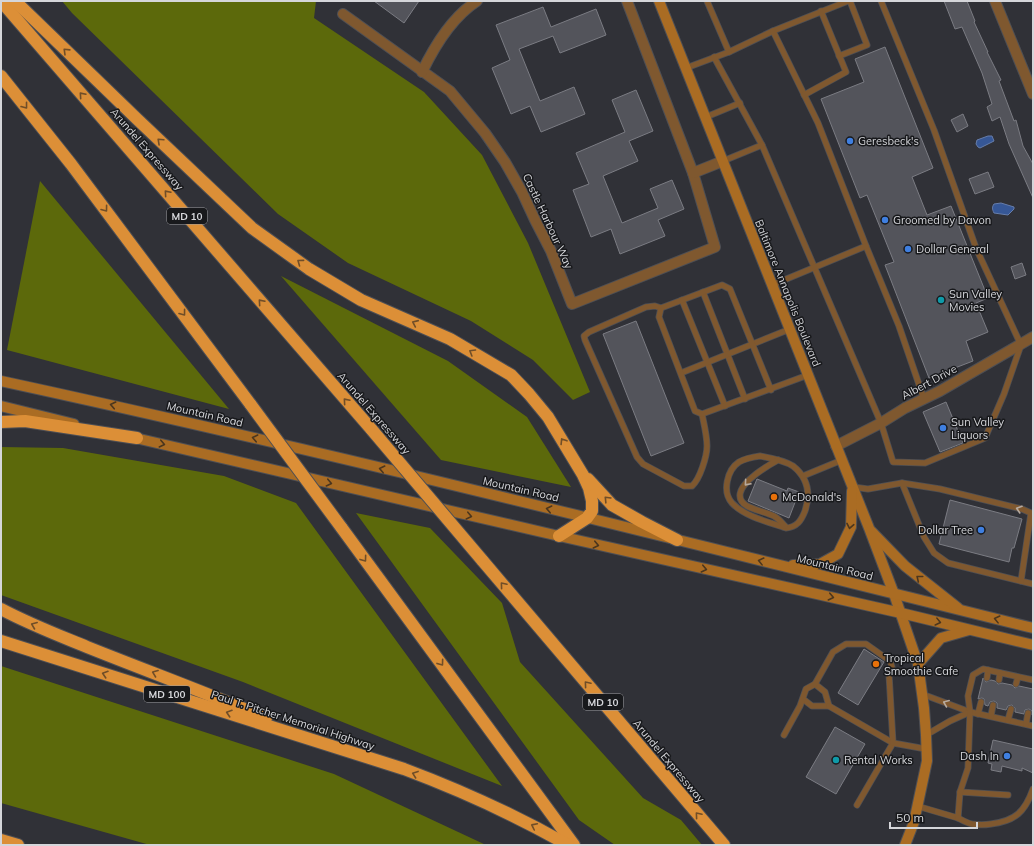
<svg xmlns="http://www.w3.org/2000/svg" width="1034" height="846" font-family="Mulish,sans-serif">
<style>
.forest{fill:#5c690b}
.water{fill:#365796;stroke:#667daa}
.building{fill:#53545b;stroke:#7b7c83}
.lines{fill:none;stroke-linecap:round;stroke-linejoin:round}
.service-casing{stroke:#4e4f54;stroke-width:7}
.minor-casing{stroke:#4e4f54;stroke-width:12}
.secondary-casing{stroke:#4e4f54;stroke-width:12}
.motorway-casing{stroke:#4e4f54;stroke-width:14}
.service{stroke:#7f582f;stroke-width:5.5}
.minor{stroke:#7f582f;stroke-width:10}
.secondary{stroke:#aa6c23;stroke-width:10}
.motorway{stroke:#dc8f37;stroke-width:12}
.motorway-bridge-casing{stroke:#4e4f54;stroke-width:14;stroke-linecap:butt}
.motorway-bridge{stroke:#dc8f37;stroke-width:12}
.oneway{stroke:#704e28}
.oneway2{stroke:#4b361e}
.oneway3{stroke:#b7aa9e}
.shop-dot{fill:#3f7fe0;stroke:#18191c;stroke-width:1.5}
.culture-dot{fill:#0f9aa8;stroke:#18191c;stroke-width:1.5}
.food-dot{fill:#e8710a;stroke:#18191c;stroke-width:1.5}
.labels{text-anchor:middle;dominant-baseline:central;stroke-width:3;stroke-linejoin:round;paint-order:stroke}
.shield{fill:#18191c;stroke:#9c9da1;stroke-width:1}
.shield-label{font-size:10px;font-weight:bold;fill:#d5d6da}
.poi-label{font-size:11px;fill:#d5d6da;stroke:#18191c;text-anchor:start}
.street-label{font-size:11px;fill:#d5d6da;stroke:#18191c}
</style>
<rect width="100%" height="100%" fill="#303137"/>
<!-- forest -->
<g class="forest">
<polygon points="62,1 316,1 314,18 424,92 482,155 528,243 590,392 573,400 533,360 471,321 348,263 278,214 72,13"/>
<polygon points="40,181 229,409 7,350"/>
<polygon points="281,276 448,361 527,417 571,487 441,460"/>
<polygon points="1,447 63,448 224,476 296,503 502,786 243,682 1,595"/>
<polygon points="356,513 430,528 502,603 520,662 643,798 681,820 702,845 615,845 579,820"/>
<polygon points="1,666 334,774 486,845 150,845 1,803"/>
</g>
<!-- water -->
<g class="water">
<polygon points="988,136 992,136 994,141 980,148 978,147 976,144 977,140"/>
<path d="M 1001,203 L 1014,207 L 1014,209 L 1008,215 L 994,213 C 992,209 992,207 994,204 Z"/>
</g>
<!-- building -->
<g class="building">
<polygon points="374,1 419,1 404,23"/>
<polygon points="944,1 967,1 975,21 974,22 988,52 987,52 1001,80 999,81 1014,121 1016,120 1023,146 1033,164 1033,198 1009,144 1000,117 992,121 987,107 992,104 982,73 962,27 955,29"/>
<polygon points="543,7 551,27 596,9 606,35 560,53 553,36 519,49 540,101 574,87 585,114 541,132 530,106 511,114 492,68 510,60 496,25"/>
<polygon points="885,47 933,168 912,177 927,215 951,206 988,298 976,303 988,332 966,341 973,361 929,378 885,265 894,262 867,195 860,198 821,99 864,82 855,59"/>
<polygon points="636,90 653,131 629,141 638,161 603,176 622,223 658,208 650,189 672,180 684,209 658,220 665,236 620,254 611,229 591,237 573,190 589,184 576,153 625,132 612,100"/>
<polygon points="963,114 968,126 957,132 951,120"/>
<polygon points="988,172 994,187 975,194 969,179"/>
<polygon points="1022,263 1026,275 1015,279 1011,267"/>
<polygon points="636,321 684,443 651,456 603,334"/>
<polygon points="946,402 963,443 940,452 923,412"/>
<polygon points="757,479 787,491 788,488 799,492 789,518 748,501"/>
<polygon points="950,500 1022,519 1014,548 1012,548 1009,562 939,544"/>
<polygon points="864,649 884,662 858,705 838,693"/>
<polygon points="983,678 986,682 991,680 995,681 998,684 1002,683 1012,685 1015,688 1019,686 1033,689 1033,716 1032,715 1032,711 1029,709 1025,710 1024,714 1015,712 1015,708 1012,705 1008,706 1006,710 997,708 997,703 994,701 990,702 988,706 985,705 984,699 982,698 978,699"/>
<polygon points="835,727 865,744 836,794 806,777"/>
<polygon points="993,740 1033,749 1033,773 1022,768 1022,771 1002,766 1001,772 991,770 992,764 988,763"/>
</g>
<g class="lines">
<!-- service casing -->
<g class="service-casing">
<g id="service">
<polyline points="707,1 729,52 773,31 848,1"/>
<polyline points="773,31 818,123 866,246 899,326 924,399"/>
<polyline points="839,56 867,45 850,1"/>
<polyline points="714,57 762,145 881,423 893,462 925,463 985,438 1004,394 1021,345 976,248 934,130 881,1"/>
<polyline points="686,68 729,52"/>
<polyline points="804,95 846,72 821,11"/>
<polyline points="706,117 740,103"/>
<polyline points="723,161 762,145"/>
<polyline points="772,285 866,246"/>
<polyline points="703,292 745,399"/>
<polyline points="682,300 725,406"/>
<path d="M 661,308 L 655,306 L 646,307 L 589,332 L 584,336 L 585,340 L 637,457 L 643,464 L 684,486 L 692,486 C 700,479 707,456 707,446 C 707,436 704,424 702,414"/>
<polyline points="681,373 790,329"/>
<polyline points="771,390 730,289 722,285 661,308 659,317 695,411 702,414 808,375"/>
<path d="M 760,456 C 771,458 784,460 793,466 C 808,478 811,493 805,511 C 801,521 797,527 786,528 C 769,522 745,517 732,503 C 722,492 727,470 739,462 C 746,458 753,457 760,456 Z"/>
<path d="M 778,460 C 767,466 723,491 747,506 C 755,510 765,512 774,516 C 778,518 782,523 785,526"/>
<polyline points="803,476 842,460"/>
<polyline points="902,483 924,537 934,553 948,563 1033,584"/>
<polyline points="853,487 868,489 902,483 940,489 1022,509 1031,513 1021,581"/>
<polyline points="987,678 988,670"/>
<polyline points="999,680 1000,673"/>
<polyline points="1016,684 1018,677"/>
<polyline points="922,694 970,712 1033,726"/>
<polyline points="803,699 812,706 829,706 825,692 815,684"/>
<polyline points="829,706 893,743 857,805"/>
<polyline points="978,714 981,702"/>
<polyline points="991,716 993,705"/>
<polyline points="1008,720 1011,709"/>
<polyline points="1026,724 1028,713"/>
<polyline points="784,735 800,706 806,689 815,684 833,652 846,644 866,644 890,661 892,667 889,674 893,743 926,749"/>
<polyline points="926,735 950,721 970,712"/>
<polyline points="960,792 1008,795"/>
<polyline points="917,806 958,818 960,792 968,768 970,712 968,696 973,675 983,669 1033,680"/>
<path d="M 958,818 C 962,820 967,823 972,824 C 978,825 985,825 991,824 C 1015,821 1025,812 1033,789"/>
</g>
</g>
<!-- minor casing -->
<g class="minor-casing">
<g id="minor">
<polyline points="995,1 1033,94"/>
<polyline points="343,14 450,91 485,133 505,162 522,192 535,220 551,251 572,304 715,247 693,173 627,1"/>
<path d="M 422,72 C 435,45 452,17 477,1"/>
<polyline points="693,173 723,161"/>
<polyline points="836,446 881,423 905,408 940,391 1033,337"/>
</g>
</g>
<!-- secondary casing -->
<g class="secondary-casing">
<g id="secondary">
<polyline points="659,1 869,528 894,594 918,664 924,708 926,735 927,761 914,822 905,845"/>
<path d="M 1,381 C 347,456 690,543 1033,628"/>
<polyline points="1,406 74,424"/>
<polyline points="131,437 559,536 901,613 1033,645"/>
<polyline points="871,531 905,566 958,608"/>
<polyline points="793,565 820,564 838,554 851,527 852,491"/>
<polyline points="918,664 941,638 969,630"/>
</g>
</g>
<!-- motorway casing -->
<g class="motorway-casing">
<g id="motorway">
<polyline points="1,1 372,430"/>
<polyline points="15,1 137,119 252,228 309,269 361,300 450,339 511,375 529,394 548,417 583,475 589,488 592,501 592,511 587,518 559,536"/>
<polyline points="1,76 71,164 251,405"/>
<polyline points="1,422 25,421 137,438"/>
<polyline points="588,479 612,505 642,522 677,540"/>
<polyline points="341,527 574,845"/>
<polyline points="482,560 724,845"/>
<path d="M 1,609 C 29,624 58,635 87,647 C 147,671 207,693 266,718"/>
<path d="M 1,641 L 404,769 C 460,790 515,815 568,845"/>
<polyline points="1,840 18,845"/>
</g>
</g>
<!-- service -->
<use href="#service" class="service"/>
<!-- minor -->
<use href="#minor" class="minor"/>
<!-- secondary -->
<use href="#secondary" class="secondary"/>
<!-- motorway -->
<use href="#motorway" class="motorway"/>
<!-- motorway-bridge casing -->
<g class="motorway-bridge-casing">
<g id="motorway-bridge">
<polyline points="251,405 341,527"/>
<polyline points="372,430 482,560"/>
</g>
</g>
<!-- motorway-bridge -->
<use href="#motorway-bridge" class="motorway-bridge"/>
</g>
<!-- one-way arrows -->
<defs><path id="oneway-chevron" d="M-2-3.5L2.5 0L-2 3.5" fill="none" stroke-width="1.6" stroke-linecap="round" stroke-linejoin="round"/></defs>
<g class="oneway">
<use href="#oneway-chevron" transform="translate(66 51) rotate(-136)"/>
<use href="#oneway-chevron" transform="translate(82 95) rotate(-131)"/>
<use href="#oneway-chevron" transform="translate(25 106) rotate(52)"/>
<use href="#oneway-chevron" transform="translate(160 141) rotate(-137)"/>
<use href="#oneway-chevron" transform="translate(167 193) rotate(-131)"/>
<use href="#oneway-chevron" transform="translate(105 209) rotate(53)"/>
<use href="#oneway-chevron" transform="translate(300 262) rotate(-144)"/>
<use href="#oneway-chevron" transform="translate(261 302) rotate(-131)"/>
<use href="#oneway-chevron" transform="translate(183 313) rotate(53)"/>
<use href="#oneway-chevron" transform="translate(415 323) rotate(-156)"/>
<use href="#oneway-chevron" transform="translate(472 352) rotate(-149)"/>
<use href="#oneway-chevron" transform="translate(346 401) rotate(-131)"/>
<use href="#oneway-chevron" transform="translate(563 441) rotate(-122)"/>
<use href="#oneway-chevron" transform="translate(607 499) rotate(-134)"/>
<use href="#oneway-chevron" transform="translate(364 559) rotate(54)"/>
<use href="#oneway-chevron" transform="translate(503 585) rotate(-130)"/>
<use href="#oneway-chevron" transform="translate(34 625) rotate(-158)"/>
<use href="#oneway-chevron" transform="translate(441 663) rotate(54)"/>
<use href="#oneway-chevron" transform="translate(155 673) rotate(-159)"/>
<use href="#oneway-chevron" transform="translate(105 674) rotate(-162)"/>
<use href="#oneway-chevron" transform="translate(587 684) rotate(-130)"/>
<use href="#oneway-chevron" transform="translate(229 713) rotate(-162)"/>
<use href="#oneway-chevron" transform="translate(415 774) rotate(-160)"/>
<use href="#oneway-chevron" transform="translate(698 815) rotate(-130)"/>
<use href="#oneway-chevron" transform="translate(534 826) rotate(-154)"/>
</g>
<g class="oneway2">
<use href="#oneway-chevron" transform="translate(113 405) rotate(-168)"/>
<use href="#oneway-chevron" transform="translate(255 438) rotate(-167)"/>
<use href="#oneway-chevron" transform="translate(162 444) rotate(13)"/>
<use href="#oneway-chevron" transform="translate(382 469) rotate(-167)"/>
<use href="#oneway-chevron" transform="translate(329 483) rotate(13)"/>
<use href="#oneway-chevron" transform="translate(549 509) rotate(-167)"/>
<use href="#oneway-chevron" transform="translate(469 516) rotate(13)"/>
<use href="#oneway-chevron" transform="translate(850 526) rotate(101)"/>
<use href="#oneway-chevron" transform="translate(596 545) rotate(13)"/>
<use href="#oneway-chevron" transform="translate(761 561) rotate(-166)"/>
<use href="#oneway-chevron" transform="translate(704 569) rotate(13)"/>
<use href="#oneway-chevron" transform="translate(919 578) rotate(-141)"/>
<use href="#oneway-chevron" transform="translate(831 597) rotate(13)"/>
<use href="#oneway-chevron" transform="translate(997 619) rotate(-166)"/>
<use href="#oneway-chevron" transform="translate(938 622) rotate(14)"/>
</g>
<g class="oneway3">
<use href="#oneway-chevron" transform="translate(747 483) rotate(131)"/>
<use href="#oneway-chevron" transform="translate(1019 509) rotate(-162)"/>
<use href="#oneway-chevron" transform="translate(946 703) rotate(-158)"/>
</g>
<!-- markers -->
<g class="shop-dot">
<circle cx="850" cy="141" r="4"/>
<circle cx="885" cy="220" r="4"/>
<circle cx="908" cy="249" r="4"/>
<circle cx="943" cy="428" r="4"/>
<circle cx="981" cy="530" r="4"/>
<circle cx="1007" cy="756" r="4"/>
</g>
<g class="culture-dot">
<circle cx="941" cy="300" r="4"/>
<circle cx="836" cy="760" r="4"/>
</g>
<g class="food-dot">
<circle cx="774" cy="497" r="4"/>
<circle cx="876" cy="664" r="4"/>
</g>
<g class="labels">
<!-- shield labels -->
<g class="shield">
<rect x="167" y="208" width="40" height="16" rx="3"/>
<rect x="144" y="686" width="46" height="16" rx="3"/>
<rect x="583" y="694" width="40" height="16" rx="3"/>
</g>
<g class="shield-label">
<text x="187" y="216">MD 10</text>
<text x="167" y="694">MD 100</text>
<text x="603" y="702">MD 10</text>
</g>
<!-- poi labels -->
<g class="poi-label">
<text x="858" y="141">Geresbeck's</text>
<text x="893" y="220">Groomed by Davon</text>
<text x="916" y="249">Dollar General</text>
<text x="949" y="294">Sun Valley<tspan x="949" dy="13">Movies</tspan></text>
<text x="951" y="422">Sun Valley<tspan x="951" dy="13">Liquors</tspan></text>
<text x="782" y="497">McDonald's</text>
<text x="973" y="530" text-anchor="end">Dollar Tree</text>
<text x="884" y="658">Tropical<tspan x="884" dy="13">Smoothie Cafe</tspan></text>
<text x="999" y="756" text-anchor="end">Dash In</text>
<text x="844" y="760">Rental Works</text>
</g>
<!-- street labels -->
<g class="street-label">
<text transform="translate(147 149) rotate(49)">Arundel Expressway</text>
<text transform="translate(548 221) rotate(65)">Castle Harbour Way</text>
<text transform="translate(788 293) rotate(68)">Baltimore Annapolis Boulevard</text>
<text transform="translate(929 382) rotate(-28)">Albert Drive</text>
<text transform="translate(374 413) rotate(49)">Arundel Expressway</text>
<text transform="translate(205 414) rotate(13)">Mountain Road</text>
<text transform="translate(521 489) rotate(13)">Mountain Road</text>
<text transform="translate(835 567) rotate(14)">Mountain Road</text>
<text transform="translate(293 720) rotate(18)">Paul T. Pitcher Memorial Highway</text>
<text transform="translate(669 761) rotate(50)">Arundel Expressway</text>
</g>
</g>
<!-- border -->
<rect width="1034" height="846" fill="none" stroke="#d5d6da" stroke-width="4"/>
<!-- scale -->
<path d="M890 822v6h87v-6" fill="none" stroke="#d5d6da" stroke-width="2"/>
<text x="896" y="822" font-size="12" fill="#d5d6da" stroke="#18191c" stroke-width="3" paint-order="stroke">50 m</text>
</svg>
